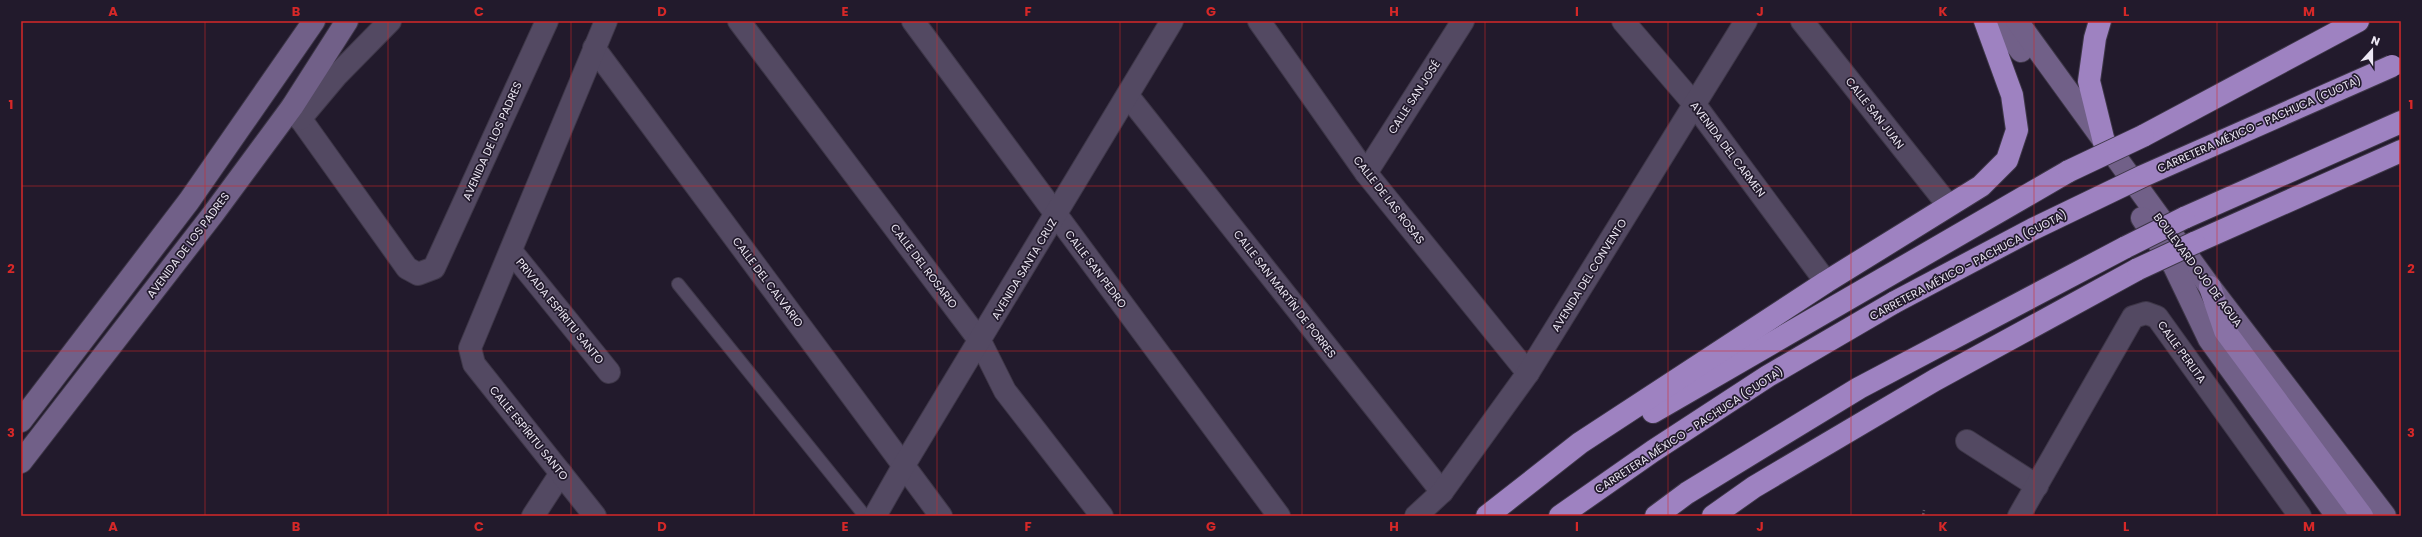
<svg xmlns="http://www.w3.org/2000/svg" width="2422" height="537" font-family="Poppins,sans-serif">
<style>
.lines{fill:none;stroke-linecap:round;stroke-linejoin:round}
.lane-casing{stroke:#3e3748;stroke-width:14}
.street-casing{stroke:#3e3748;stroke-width:24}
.secondary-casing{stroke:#3e3748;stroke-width:24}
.primary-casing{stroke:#3e3748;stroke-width:24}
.highway-casing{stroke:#3e3748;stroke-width:24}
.path{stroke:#5f5868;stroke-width:2.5;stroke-dasharray:3 2;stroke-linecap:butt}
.lane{stroke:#534962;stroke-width:12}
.street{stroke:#534962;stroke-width:22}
.secondary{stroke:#716088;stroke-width:22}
.primary{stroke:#8972a6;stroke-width:22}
.highway{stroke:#9e82c1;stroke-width:22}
.highway-bridge-casing{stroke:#3e3748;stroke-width:24;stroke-linecap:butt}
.highway-bridge{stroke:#9e82c1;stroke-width:22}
.grid{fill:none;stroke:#d62828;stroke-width:1;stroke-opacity:0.55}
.labels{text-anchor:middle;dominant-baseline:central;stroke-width:3.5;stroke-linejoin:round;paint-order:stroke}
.street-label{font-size:11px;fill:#ede8f4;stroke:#221a2c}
.neatline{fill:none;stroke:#d62828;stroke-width:1.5}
.grid-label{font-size:13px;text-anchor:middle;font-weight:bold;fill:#d62828}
</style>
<rect width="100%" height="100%" fill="#221a2c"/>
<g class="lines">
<!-- lane casing -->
<g class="lane-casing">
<polyline id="lane" points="678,284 865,516"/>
</g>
<!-- street casing -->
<g class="street-casing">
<g id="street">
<polyline points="739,21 980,341 1005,391 1102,516"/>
<polyline points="913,21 1279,516"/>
<polyline points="1259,21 1366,173 1528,373"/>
<polyline points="1623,21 1695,105 1826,282"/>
<polyline points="1802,21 1948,205"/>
<polyline points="594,48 941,516"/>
<polyline points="1128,96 1442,492"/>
<polyline points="292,107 407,268 418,274 434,268 547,21"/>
<polyline points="300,119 337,75 390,21"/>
<polyline points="1366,173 1463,21"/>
<polyline points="511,251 609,372"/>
<polyline points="1967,441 2037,486"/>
<polyline points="533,516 561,473"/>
<polyline points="595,516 474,364 470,348 606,21"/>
<polyline points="875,516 904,465 1172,21"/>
<polyline points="1416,516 1442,492 1528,373 1746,21"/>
<polyline points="2019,516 2133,317 2146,313 2157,317 2300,516"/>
</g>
</g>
<!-- secondary casing -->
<g class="secondary-casing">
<g id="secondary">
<polyline points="1998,21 2021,51"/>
<polyline points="2017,21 2210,287 2385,516"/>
<polyline points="2142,218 2174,266 2209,339 2337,516"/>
<polyline points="21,421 189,201 314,21"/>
<polyline points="21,462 213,214 292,107 347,21"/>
</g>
</g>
<!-- primary casing -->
<g class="primary-casing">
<polyline id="primary" points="2210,287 2225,331 2362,516"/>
</g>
<!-- highway casing -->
<g class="highway-casing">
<g id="highway">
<polyline points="2100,21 2095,38 2089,81 2104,142"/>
<polyline points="2143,136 2358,21"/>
<polyline points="2184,218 2401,122"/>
<polyline points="2194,243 2401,151"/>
<polyline points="1653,412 2069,171"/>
<polyline points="1487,516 1580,443 1826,282 1981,186 2007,160 2017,130 2012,95 1985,21"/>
<polyline points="1560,516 1653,451 1768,376 1895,302"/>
<polyline points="1656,516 1687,493 1859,388 2126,247"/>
<polyline points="1713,516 1754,487 1935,380 2138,269"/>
</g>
</g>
<!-- path -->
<polyline class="path" points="1923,516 1924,510"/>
<!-- lane -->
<use href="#lane" class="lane"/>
<!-- street -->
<use href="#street" class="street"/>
<!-- secondary -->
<use href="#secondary" class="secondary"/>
<!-- primary -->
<use href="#primary" class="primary"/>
<!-- highway -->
<use href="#highway" class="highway"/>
<!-- highway-bridge casing -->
<g class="highway-bridge-casing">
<g id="highway-bridge">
<polyline points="2069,171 2143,136"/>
<polyline points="2126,247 2184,218"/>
<polyline points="2138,269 2194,243"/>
<polyline points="1895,302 2033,229 2143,176 2392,66"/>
</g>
</g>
<!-- highway-bridge -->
<use href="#highway-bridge" class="highway-bridge"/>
</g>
<!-- grid -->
<path class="grid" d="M 205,21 L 205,516M 388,21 L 388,516M 571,21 L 571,516M 754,21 L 754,516M 937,21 L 937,516M 1120,21 L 1120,516M 1302,21 L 1302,516M 1485,21 L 1485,516M 1668,21 L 1668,516M 1851,21 L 1851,516M 2034,21 L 2034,516M 2217,21 L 2217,516M 21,186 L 2401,186M 21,351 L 2401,351"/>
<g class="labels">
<!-- street labels -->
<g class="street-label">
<text transform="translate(1414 97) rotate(-57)">CALLE SAN JOSÉ</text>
<text transform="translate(1875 113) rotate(52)">CALLE SAN JUAN</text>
<text transform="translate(2259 124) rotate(-24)">CARRETERA MÉXICO - PACHUCA (CUOTA)</text>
<text transform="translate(492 141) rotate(-66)">AVENIDA DE LOS PADRES</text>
<text transform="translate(1728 149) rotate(53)">AVENIDA DEL CARMEN</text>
<text transform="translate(1389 200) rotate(52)">CALLE DE LAS ROSAS</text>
<text transform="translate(188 245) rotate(-53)">AVENIDA DE LOS PADRES</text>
<text transform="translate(1968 265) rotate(-28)">CARRETERA MÉXICO - PACHUCA (CUOTA)</text>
<text transform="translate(924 266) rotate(53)">CALLE DEL ROSARIO</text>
<text transform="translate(1024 269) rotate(-59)">AVENIDA SANTA CRUZ</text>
<text transform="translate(1096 269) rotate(53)">CALLE SAN PEDRO</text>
<text transform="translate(2198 270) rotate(53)">BOULEVARD OJO DE AGUA</text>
<text transform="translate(1589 275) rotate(-58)">AVENIDA DEL CONVENTO</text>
<text transform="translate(768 282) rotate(53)">CALLE DEL CALVARIO</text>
<text transform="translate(1285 294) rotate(52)">CALLE SAN MARTÍN DE PORRES</text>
<text transform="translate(560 311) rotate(51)">PRIVADA ESPÍRITU SANTO</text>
<text transform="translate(2182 352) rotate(54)">CALLE PERLITA</text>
<text transform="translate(1689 430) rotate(-33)">CARRETERA MÉXICO - PACHUCA (CUOTA)</text>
<text transform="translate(529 433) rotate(51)">CALLE ESPÍRITU SANTO</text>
</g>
</g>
<!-- border -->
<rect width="2422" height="537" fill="none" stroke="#221a2c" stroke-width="44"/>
<!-- north arrow -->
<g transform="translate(2372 50) rotate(21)" stroke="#221a2c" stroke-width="3" paint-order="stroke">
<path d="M0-3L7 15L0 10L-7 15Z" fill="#ede8f4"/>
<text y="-6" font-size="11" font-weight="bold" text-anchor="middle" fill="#ede8f4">N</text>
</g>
<rect x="22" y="22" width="2378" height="493" class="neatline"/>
<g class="grid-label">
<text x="113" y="16">A</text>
<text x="296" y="16">B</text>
<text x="479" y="16">C</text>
<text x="662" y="16">D</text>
<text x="845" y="16">E</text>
<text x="1028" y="16">F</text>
<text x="1211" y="16">G</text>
<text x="1394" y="16">H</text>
<text x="1577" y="16">I</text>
<text x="1760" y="16">J</text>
<text x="1943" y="16">K</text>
<text x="2126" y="16">L</text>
<text x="2309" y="16">M</text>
<text x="11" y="109">1</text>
<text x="2411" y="109">1</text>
<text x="11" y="273">2</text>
<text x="2411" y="273">2</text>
<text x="11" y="437">3</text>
<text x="2411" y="437">3</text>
<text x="113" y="531">A</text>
<text x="296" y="531">B</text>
<text x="479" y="531">C</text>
<text x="662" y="531">D</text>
<text x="845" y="531">E</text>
<text x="1028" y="531">F</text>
<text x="1211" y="531">G</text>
<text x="1394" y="531">H</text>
<text x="1577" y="531">I</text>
<text x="1760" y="531">J</text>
<text x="1943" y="531">K</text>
<text x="2126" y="531">L</text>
<text x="2309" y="531">M</text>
</g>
</svg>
